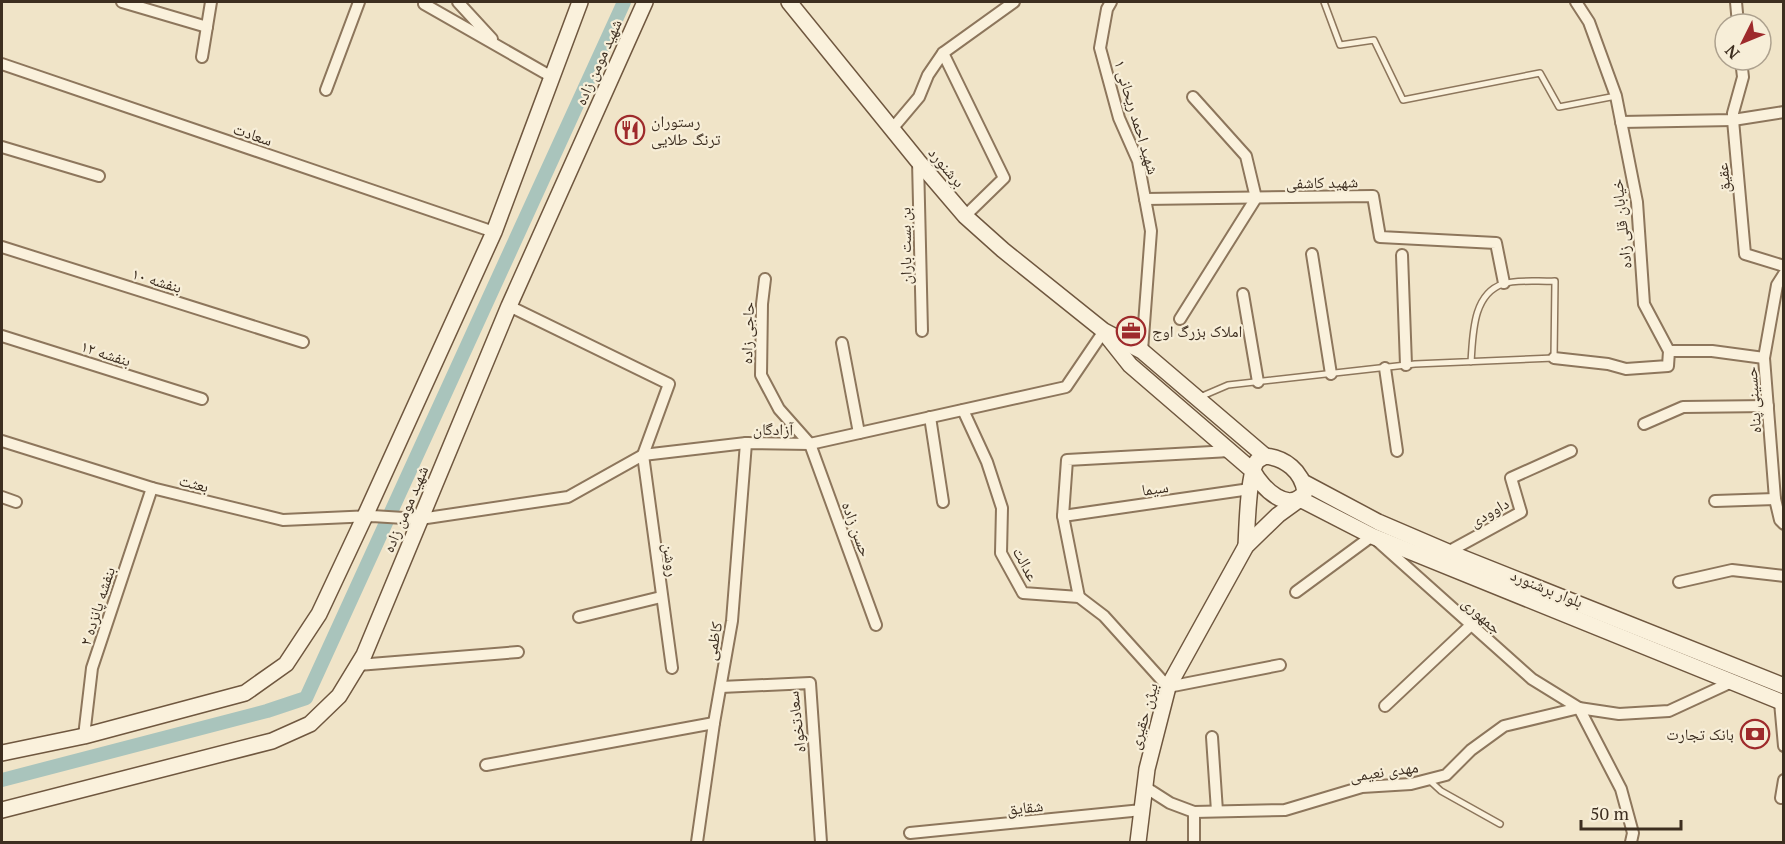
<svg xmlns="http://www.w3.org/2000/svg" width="1785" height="844" font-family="'PT Serif','Noto Naskh Arabic',serif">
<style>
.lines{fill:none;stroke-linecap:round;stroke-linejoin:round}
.canal{stroke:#a9c4bc;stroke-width:14}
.lane-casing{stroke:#8d765c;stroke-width:8}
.street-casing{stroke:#8d765c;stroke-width:14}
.secondary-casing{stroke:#6f573f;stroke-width:18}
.lane{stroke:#faf1dc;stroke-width:5}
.street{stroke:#faf1dc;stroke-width:10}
.secondary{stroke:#faf1dc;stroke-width:15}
.labels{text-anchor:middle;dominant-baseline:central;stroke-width:4.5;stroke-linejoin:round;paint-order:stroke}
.street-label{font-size:16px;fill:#3d2e20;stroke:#f7eed8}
.poi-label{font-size:16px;fill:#3d2e20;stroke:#f7eed8;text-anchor:start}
</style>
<rect width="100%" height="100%" fill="#f0e4c8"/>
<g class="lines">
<!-- canal -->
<polyline class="canal" points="2,780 267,711 306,698 624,2"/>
<!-- lane casing -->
<g class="lane-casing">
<g id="lane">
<polyline points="1324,2 1340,45 1374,40 1403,100 1540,73 1559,107 1616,96"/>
<path d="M 1200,397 L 1228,385 L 1415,364 L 1554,358 L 1555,281 C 1541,282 1516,279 1503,284 C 1472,294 1473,336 1471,362"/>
<polyline points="1429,780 1441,791 1500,824"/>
</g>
</g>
<!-- street casing -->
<g class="street-casing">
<g id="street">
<polyline points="122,2 207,27"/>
<polyline points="458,2 492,39"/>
<polyline points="1111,2 1107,9 1100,48 1119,118 1138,161 1151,231 1142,351"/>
<polyline points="1736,2 1738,24"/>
<polyline points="424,4 552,77"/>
<polyline points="943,53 1004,178 965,216"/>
<polyline points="202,57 211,2"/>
<polyline points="1741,60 1743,77 1733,113 1733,120 1745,254 1784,266"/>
<polyline points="2,64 494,232"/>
<polyline points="326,90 359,2"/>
<polyline points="1621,122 1733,120 1784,112"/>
<polyline points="892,129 919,97 928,75 943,53 1014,2"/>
<polyline points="2,147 99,176"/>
<polyline points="918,161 922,331"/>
<polyline points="1145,199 1373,196 1380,237 1496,243 1504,283"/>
<polyline points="2,247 303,342"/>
<polyline points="1312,254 1331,374"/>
<polyline points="1402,255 1406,365"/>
<polyline points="1784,274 1777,285 1764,358 1775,499 1780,520 1784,524"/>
<polyline points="765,279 762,304 761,375 779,409 810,444 876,625"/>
<polyline points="1243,294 1258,382"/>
<polyline points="509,306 669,384 643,455 672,668"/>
<polyline points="1180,319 1256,198 1246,156 1193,97"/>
<polyline points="2,336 202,399"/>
<polyline points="842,343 859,433"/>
<polyline points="1669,351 1712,351 1764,358"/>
<polyline points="1554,358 1608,364 1626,369 1668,366 1669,351 1644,304 1637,202 1616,96 1589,22 1576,2"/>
<polyline points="1385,368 1397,451"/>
<polyline points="963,410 987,462 1002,508 1001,553 1023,593 1079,597 1104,616 1168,687 1280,665"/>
<polyline points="930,417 943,502"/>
<polyline points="1644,424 1683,407 1768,406"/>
<polyline points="2,441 152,488 283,520 372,516 420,519 568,497 643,455 746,443 810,444 1066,387 1104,331"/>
<polyline points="2,497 16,502"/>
<polyline points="1715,501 1775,499"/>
<polyline points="1063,516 1250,489"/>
<polyline points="1448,552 1521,512 1511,478 1571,451"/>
<polyline points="1679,582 1732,570 1784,576"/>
<polyline points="1296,592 1372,536 1532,679 1579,708 1619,714 1669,711 1734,681"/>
<polyline points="1079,597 1063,516 1067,460 1230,451"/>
<polyline points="579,617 661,597"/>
<polyline points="358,665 518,652"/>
<polyline points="721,687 810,683 821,842"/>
<polyline points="1780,702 1784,746"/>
<polyline points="1385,706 1471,625"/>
<polyline points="1579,708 1621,789 1633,833 1631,842"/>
<polyline points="84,736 92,668 152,488"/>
<polyline points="1212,737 1217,811"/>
<polyline points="486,765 714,723"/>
<polyline points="1145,787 1170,803 1194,812 1285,810 1362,787 1411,784 1446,775 1471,750 1504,726 1579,708"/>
<polyline points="1781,798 1784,780"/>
<polyline points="1194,812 1194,842"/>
<polyline points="910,833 1142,810"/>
<polyline points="697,842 714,723 732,621 746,443"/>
</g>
</g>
<!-- secondary casing -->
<g class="secondary-casing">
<g id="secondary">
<polyline points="789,2 918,161 965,216 1003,250 1104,331 1142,351 1265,456"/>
<path d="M 1107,336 L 1130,365 L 1253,471 C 1262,488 1289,515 1305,492 C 1302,471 1285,458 1265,456 C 1262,458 1259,459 1257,461 C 1248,473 1247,529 1246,546"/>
<polyline points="1303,482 1378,522 1448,552 1784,686"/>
<polyline points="2,753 84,736 245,693 286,664 319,614 365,516 494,232 580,2"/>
<polyline points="2,810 272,741 310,724 339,696 364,655 509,306 645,2"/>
<polyline points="1138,842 1147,769 1168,687 1246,546 1278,515 1300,499 1372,536 1784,703"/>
</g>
</g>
<!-- lane -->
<use href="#lane" class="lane"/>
<!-- street -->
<use href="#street" class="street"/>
<!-- secondary -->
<use href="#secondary" class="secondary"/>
</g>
<!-- icons -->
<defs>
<g id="restaurant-ring" transform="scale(1.5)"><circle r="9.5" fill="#f7eed8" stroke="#9e2a2b" stroke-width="1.5"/><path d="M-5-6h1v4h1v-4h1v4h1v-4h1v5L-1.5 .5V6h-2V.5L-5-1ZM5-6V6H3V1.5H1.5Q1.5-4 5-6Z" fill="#9e2a2b"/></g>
<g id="office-ring" transform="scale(1.5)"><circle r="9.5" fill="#f7eed8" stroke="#9e2a2b" stroke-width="1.5"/><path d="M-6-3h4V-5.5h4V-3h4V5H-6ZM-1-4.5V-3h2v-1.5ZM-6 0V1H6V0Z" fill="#9e2a2b"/></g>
<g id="bank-ring" transform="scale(1.5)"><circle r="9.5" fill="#f7eed8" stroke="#9e2a2b" stroke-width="1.5"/><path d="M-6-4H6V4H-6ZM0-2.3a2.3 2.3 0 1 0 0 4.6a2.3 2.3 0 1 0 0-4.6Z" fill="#9e2a2b"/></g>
</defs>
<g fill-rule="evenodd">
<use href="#restaurant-ring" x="630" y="130"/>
<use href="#office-ring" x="1131" y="331"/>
<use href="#bank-ring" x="1755" y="734"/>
</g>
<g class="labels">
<!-- street labels -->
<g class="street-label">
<text transform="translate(598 62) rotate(-66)">شهید مومن زاده</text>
<text transform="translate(1137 117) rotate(73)">شهید احمد ریحانی ۱</text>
<text transform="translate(253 134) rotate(19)">سعادت</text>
<text transform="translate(947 167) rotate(50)">برشنورد</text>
<text transform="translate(1723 178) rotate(-95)">عقیق</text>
<text transform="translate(1322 182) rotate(-1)">شهید کاشفی</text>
<text transform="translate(1621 224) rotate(-96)">خیابان قلی زاده</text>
<text transform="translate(905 246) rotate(-91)">بن بست باران</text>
<text transform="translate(157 280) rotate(17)">بنفشه ۱۰</text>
<text transform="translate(747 333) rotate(-88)">حاجی زاده</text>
<text transform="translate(106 353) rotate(18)">بنفشه ۱۲</text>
<text transform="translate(1753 400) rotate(-94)">حسینی پناه</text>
<text transform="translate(773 429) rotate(1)">آزادگان</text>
<text transform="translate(194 483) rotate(14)">بعثت</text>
<text transform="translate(1155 488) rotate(-8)">سیما</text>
<text transform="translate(405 509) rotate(-67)">شهید مومن زاده</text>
<text transform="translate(1489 512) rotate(-30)">داوودی</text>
<text transform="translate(857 529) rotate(70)">حسن زاده</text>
<text transform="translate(671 560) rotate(83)">روشن</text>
<text transform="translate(1026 564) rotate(62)">عدالت</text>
<text transform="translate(1547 588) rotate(22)">بلوار برشنورد</text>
<text transform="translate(97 606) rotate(-72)">بنفشه پانزده ۲</text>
<text transform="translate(1482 615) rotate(42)">جمهوری</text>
<text transform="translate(713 641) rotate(-80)">کاظمی</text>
<text transform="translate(1143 716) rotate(-74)">بیژن حقیری</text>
<text transform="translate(796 722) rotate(-97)">سعادتخواه</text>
<text transform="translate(1384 771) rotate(-8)">مهدی نعیمی</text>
<text transform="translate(1025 807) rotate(-6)">شقایق</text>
</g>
<!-- poi labels -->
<g class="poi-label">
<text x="651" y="121">رستوران<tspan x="651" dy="18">ترنگ طلایی</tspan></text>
<text x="1152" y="331">املاک بزرگ اوج</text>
<text x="1734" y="734" text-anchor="end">بانک تجارت</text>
</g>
</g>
<!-- border -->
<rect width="1785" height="844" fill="none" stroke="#3d2e20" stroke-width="6"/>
<!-- north arrow -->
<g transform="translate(1743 42) rotate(227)"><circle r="28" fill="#f7eed8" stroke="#ada18e" stroke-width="1.5"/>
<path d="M0-4.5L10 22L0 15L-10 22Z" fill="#9e2a2b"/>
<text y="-9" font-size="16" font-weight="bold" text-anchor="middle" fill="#3d2e20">N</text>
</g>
<!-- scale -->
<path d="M1581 820v9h100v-9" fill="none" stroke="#3d2e20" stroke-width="3"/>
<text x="1590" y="820" font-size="18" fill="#3d2e20" stroke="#f7eed8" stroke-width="4.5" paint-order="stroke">50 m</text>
</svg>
